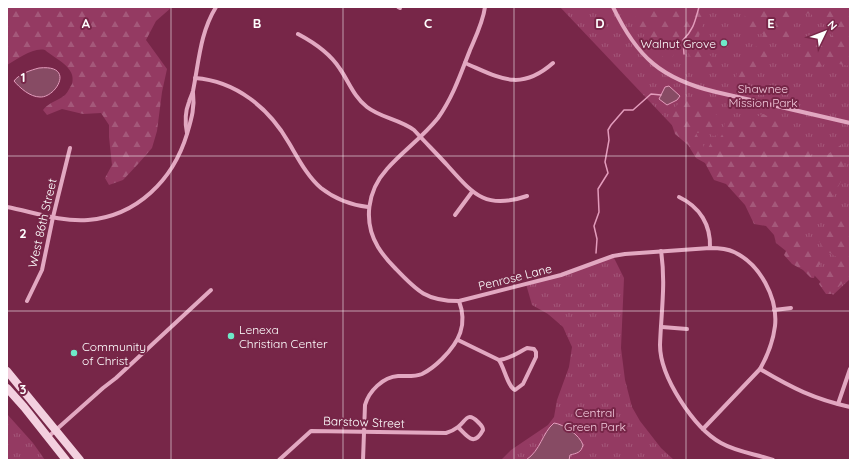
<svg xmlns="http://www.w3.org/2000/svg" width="857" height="467" font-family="Quicksand,sans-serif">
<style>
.grass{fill:url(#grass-tufts)}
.forest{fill:url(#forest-firs)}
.water{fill:#874b64;stroke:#e39cbc}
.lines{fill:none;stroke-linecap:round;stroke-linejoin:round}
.stream{stroke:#e39cbc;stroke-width:1.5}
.minor{stroke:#e2a8c1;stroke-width:4}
.secondary{stroke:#f3d0df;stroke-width:8}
.grid{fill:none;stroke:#fff;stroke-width:1;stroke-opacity:0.55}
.poi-dot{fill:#6eeac8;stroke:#772648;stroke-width:1.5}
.labels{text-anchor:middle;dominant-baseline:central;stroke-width:4;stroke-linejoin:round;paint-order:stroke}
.poi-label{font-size:12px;fill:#fff;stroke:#772648;text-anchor:start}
.park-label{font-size:12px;fill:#f2cadc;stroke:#772648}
.street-label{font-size:12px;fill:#fff;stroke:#772648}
.grid-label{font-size:13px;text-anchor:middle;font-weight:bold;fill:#fff;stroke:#772648;stroke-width:4;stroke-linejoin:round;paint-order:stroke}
</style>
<defs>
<pattern id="grass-tufts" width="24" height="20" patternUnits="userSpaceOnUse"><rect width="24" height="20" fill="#943a62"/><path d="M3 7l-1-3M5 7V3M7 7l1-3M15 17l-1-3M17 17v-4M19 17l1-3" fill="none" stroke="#a4587a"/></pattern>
<pattern id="forest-firs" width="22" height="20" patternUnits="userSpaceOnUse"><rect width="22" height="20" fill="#943a62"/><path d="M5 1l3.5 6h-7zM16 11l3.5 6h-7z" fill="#a4587a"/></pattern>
</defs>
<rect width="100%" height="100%" fill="#772648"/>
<!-- grass -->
<g class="grass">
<polygon points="560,7 850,7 850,279 833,295"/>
<polygon points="613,256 624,278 621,348 625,380 632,407 640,421 661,448 674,460 501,460 511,450 548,425 554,417 557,400 569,367 572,347 563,327 548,314 532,305 526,284 561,275"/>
<polygon points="7,414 33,443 45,460 7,460"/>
</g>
<!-- forest -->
<g class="forest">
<path d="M 7,7 L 172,7 L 156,21 L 146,40 L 167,69 L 162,92 L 157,131 L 152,148 L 138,164 L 123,180 L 109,185 L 105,178 L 112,165 L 109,137 L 109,125 L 101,113 L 83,114 L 62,109 L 47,115 L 43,110 C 49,102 58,101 65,95 C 68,92 70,87 72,84 C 77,67 55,59 45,50 C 33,47 18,59 7,65 Z"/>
<path d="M 645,7 L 725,7 L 715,9 L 706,15 L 698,39 L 699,44 L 721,66 L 706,75 L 695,69 C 691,56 691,50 676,48 L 670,64 L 659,53 L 638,26 L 635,13 Z"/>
<path d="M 742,7 L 850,7 L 850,66 L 828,62 L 818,68 L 809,65 L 797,49 L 805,41 L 814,45 L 828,43 L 833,33 L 827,24 L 809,13 L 797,17 L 789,34 L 790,42 L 786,47 L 778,37 L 772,34 L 767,44 L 768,56 L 734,87 L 739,63 C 748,58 754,48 762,40 L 763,34 L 751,33 L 744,29 L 745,14 Z"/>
<path d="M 696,97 L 704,98 L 715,105 L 718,135 L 713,136 L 708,132 L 696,133 C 698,139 703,141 704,148 L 707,150 L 711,143 L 718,141 L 723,133 L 725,121 L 732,119 L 747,121 L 763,114 L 798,130 L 807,140 L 813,164 L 841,145 L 845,174 L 828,205 L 850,224 L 850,276 L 831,294 L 826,294 L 819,284 L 834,261 L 840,259 L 825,250 L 815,235 L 819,231 L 827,232 L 828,225 L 820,221 L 824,213 L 814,217 L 801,236 L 802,242 L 817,251 L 822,262 L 817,268 L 814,278 L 811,278 L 803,270 L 792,264 L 784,255 L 786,251 L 776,243 L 774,235 L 766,226 L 754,224 L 745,205 L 726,184 L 714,180 L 705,163 L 696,158 L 688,145 L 675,134 L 669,116 L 677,105 Z"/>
</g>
<!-- water -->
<g class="water">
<path d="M 39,68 C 76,64 56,98 40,97 C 30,97 20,88 14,81 C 19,74 31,70 39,68 Z"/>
<polygon points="669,86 680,96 677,100 667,105 659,99 665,87"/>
<path d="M 554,423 C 563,424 580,435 583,445 C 581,453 577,453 570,455 L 569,460 L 526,460 C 541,450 542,433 554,423 Z"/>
</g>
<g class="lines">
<!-- stream -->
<g class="stream">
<path d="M 684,54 L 683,40 C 694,29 695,21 699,7"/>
<polyline points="596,253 597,239 594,226 599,212 598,189 608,173 605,162 609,140 608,130 611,125 624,110 633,110 651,94 661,95"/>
</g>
<!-- minor -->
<g class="minor">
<polyline points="398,7 400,8"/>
<path d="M 485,7 C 483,22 476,36 470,50 C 461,73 453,97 438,118 C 423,137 403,151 387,169 C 367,191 363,222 378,247 C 383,255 389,262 395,268 C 417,291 426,301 459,301 L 561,275 L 613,256 L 625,254 L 710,248 C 718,248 726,248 734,252 C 760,264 778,298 775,326 C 773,342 768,355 760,369 L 703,429"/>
<path d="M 613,7 C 637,57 661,79 716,92 L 850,123"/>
<path d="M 298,34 C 315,43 330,53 340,69 C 349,82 354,97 367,107 C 381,118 399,119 414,130 C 425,142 437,154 448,166 C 474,195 486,210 527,196"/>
<path d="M 465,63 C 500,78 520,92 553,63"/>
<path d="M 195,78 C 236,81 269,108 289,143 C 298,158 307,176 321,188 C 335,199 351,205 368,207"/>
<path d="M 187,133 C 185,123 185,112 189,102 C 190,98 192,95 193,91 C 199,61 200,33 216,7"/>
<path d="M 679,197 C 700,207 711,225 710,248"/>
<path d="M 7,207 C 33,212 60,222 88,220 C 137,216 173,180 187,134 C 191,120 195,108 193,93"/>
<polyline points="455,215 472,192"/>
<path d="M 661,251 C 666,283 661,314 660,345 C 660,377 694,428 721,443 C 737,452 756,454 773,460"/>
<polyline points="27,301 42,270 53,217 70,148"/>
<polyline points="774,310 791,308"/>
<polyline points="662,327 687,329"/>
<polyline points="458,340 499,360"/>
<path d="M 527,348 L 534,349 L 536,352 L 536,357 L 523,384 L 515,390 C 508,387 504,367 499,360 C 510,359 517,353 527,348 Z"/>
<path d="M 760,369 C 792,388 814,399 850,407"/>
<polyline points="838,404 850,369"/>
<polyline points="48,437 103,388 116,378 211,290"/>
<path d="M 279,460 L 311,431 L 446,433 C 450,432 454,430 458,427 C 466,421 467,411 478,422 C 481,425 483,426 483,430 C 474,447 468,437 458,427"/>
<path d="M 363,460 L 365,405 C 369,391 383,377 398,376 C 406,376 415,377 422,374 C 430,370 436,365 442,359 C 459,342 468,325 459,301"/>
</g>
<!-- secondary -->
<g class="secondary">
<polyline points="7,371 80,460"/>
<polyline points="7,388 24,407 66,460"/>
</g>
</g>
<!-- grid -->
<path class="grid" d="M 171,7 L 171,460M 343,7 L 343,460M 514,7 L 514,460M 686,7 L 686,460M 7,156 L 850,156M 7,311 L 850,311"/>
<!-- markers -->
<g class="poi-dot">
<circle cx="724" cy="43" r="4"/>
<circle cx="231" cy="336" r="4"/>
<circle cx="74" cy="353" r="4"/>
</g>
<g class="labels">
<!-- poi labels -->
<g class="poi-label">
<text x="716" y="43" text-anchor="end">Walnut Grove</text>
<text x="239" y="329">Lenexa<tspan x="239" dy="14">Christian Center</tspan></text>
<text x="82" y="346">Community<tspan x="82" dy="14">of Christ</tspan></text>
</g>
<!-- park labels -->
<g class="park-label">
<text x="763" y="88">Shawnee<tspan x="763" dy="14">Mission Park</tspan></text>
<text x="595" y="412">Central<tspan x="595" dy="14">Green Park</tspan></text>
</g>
<!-- street labels -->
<g class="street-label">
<text transform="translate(42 223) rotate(-77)">West 86th Street</text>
<text transform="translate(515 277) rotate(-14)">Penrose Lane</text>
<text transform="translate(364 422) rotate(2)">Barstow Street</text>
</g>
</g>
<g class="grid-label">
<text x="86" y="28">A</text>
<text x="257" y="28">B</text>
<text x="428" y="28">C</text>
<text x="600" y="28">D</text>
<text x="771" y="28">E</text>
<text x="23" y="82">1</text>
<text x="23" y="238">2</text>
<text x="23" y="394">3</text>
</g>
<!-- border -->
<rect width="857" height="467" fill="none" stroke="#ffffff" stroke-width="16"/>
<!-- north arrow -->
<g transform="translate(825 32) rotate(47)" stroke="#772648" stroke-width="3" paint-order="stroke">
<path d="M0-3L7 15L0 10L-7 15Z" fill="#ffffff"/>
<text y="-6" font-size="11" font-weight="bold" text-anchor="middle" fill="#ffffff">N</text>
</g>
</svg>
